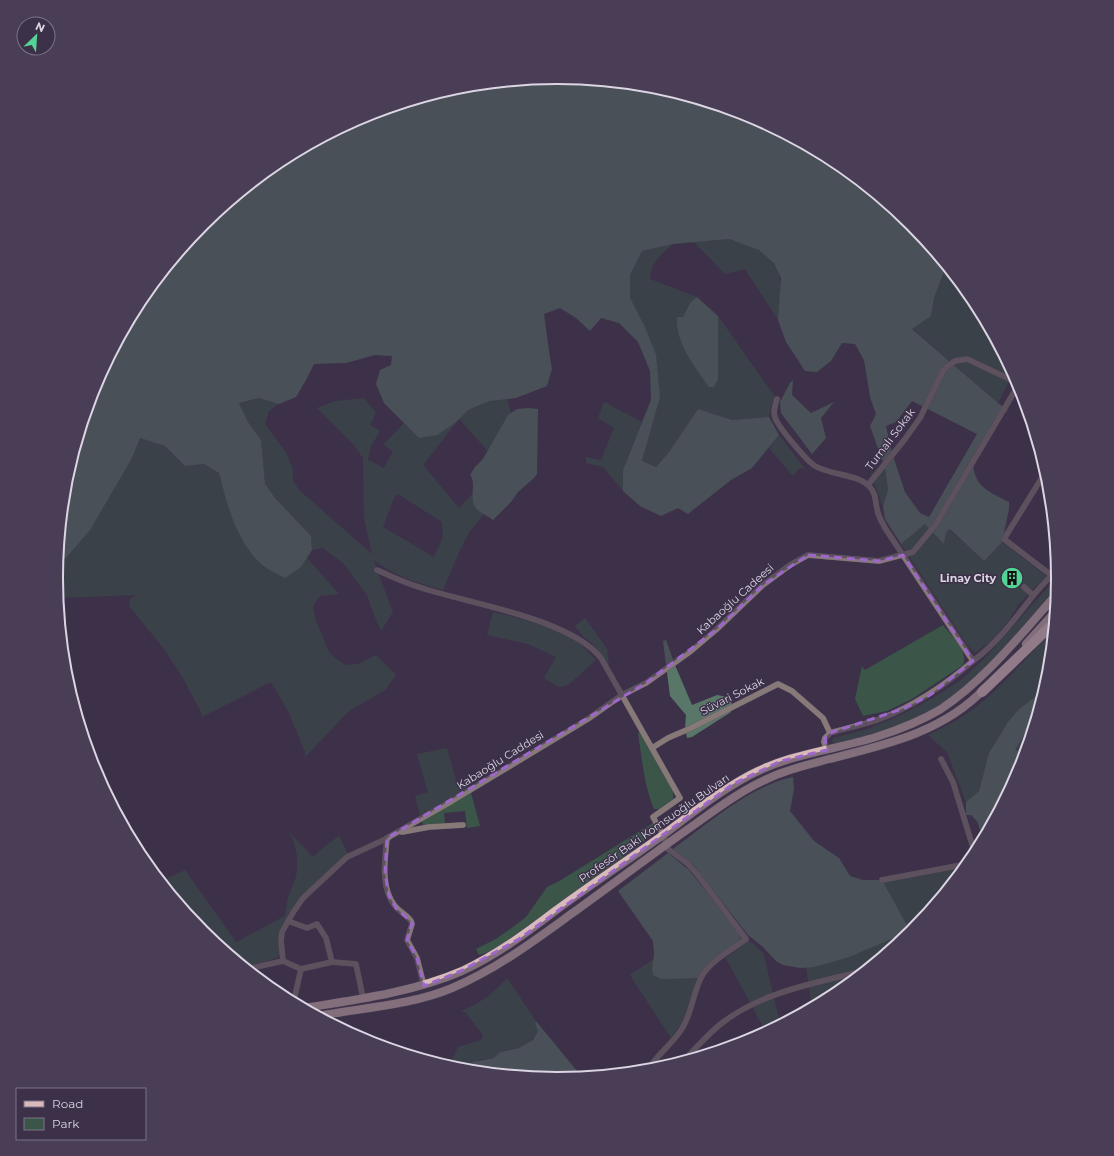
<svg xmlns="http://www.w3.org/2000/svg" width="1114" height="1156" font-family="Montserrat,sans-serif">
<style>
.green{fill:#3b5649;fill-rule:evenodd}
.forest{fill:#597768;fill-rule:evenodd}
.lines{fill:none;stroke-linecap:round;stroke-linejoin:round}
.street-casing{stroke:#594f65;stroke-width:6}
.primary-casing{stroke:#594f65;stroke-width:9}
.highway-casing{stroke:#594f65;stroke-width:11}
.street{stroke:#887979;stroke-width:5.5}
.primary{stroke:#d9baba;stroke-width:8}
.highway{stroke:#f9d4d4;stroke-width:10}
.marked{fill:none;stroke:#9d67cc;stroke-width:3;stroke-dasharray:8 5;stroke-linejoin:round}
.labels{text-anchor:middle;dominant-baseline:central;stroke-width:3;stroke-linejoin:round;paint-order:stroke}
.street-label{font-size:11px;fill:#dcd5e4;stroke:#3c3149}
.poi-label{font-size:11px;font-weight:bold;fill:#dcd5e4;stroke:#3c3149;text-anchor:end}
.rim{fill:none;stroke:#dcd5e4;stroke-width:2}
</style>
<rect width="100%" height="100%" fill="#3c3149"/>
<!-- green -->
<g class="green">
<path d="M 729,239 C 739,243 750,245 759,250 C 788,266 780,293 778,320 L 745,269 L 725,274 L 694,242 Z"/>
<path d="M 673,244 C 662,254 650,263 650,279 L 697,297 L 690,303 L 683,317 L 677,317 L 718,343 L 718,316 L 775,397 L 771,405 L 769,417 L 732,420 L 698,409 L 669,452 L 656,467 L 642,461 L 660,397 L 630,298 L 630,275 L 642,251 Z"/>
<polygon points="946,266 974,300 1013,374 998,403 912,328 931,316 934,298"/>
<path d="M 259,398 L 279,404 L 269,411 L 265,424 L 287,454 L 293,470 L 293,481 L 299,490 L 372,554 L 364,518 L 363,458 L 354,445 L 317,408 L 335,401 L 364,398 L 376,413 L 370,425 L 380,431 L 371,446 L 368,460 L 384,468 L 393,451 L 383,445 L 404,423 L 419,438 L 455,423 L 468,410 L 489,400 L 507,399 L 512,416 L 505,421 L 488,451 L 459,419 L 423,465 L 459,508 L 472,494 C 473,503 476,509 484,514 L 470,531 L 460,550 L 443,590 C 416,582 397,577 374,560 L 377,570 L 393,612 L 381,631 L 372,610 L 367,595 L 344,564 L 323,548 L 312,550 L 311,536 L 275,498 L 265,484 L 261,440 L 248,422 L 239,403 ZM 398,494 L 442,522 L 443,537 L 434,557 L 383,527 L 394,498 Z"/>
<polygon points="604,402 642,422 623,470 623,491 603,467 586,463 586,457 601,460 614,428 598,418"/>
<polygon points="779,435 805,469 800,468 793,476 769,448"/>
<polygon points="140,438 165,446 185,466 204,464 219,473 226,498 301,567 307,558 339,594 320,596 313,606 315,619 330,654 345,665 358,664 376,655 396,675 385,690 349,711 305,757 305,752 288,711 271,682 202,717 200,710 183,678 164,649 130,607 129,602 131,598 138,595 58,598 56,578 57,568 68,554 132,458"/>
<polygon points="884,464 888,490 883,507 871,474"/>
<polygon points="925,524 946,532 949,529 983,560 1002,542 1046,576 1019,604 1009,620 992,640 975,653 968,646 901,544"/>
<path d="M 1058,576 L 1057,588 C 1015,636 976,689 918,718 C 892,731 865,737 837,743 L 833,743 L 832,741 L 833,738 L 868,729 L 901,715 L 933,698 L 961,680 L 983,660 Z"/>
<path d="M 493,612 C 519,618 560,628 580,644 C 586,649 590,655 596,660 L 568,685 L 559,687 L 544,678 L 556,657 L 528,644 L 487,635 Z"/>
<polygon points="585,618 607,649 609,666 592,643 583,636 575,626"/>
<path d="M 943,625 C 951,635 969,652 963,665 L 912,699 L 887,711 L 863,716 L 855,699 L 862,666 L 865,670 Z"/>
<path d="M 1053,631 L 1049,674 L 1036,696 L 1018,710 L 1008,722 L 989,753 L 979,791 L 966,802 L 947,752 L 928,735 C 945,727 961,719 976,707 C 1005,685 1027,656 1053,631 Z"/>
<polygon points="1037,714 1025,753 1015,750"/>
<path d="M 638,733 L 640,733 L 673,791 L 673,799 L 659,809 L 654,809 C 644,785 642,759 638,733 Z"/>
<polygon points="447,748 457,784 468,782 480,826 467,828 465,811 444,813 445,823 423,825 415,796 428,792 417,754"/>
<polygon points="653,823 656,828 642,843 494,950 479,955 476,949 496,939 513,927 526,917 547,887 561,880"/>
<path d="M 288,831 L 313,857 L 324,847 L 339,836 L 348,854 L 287,919 L 280,953 L 277,958 L 245,967 L 203,932 L 161,881 L 185,870 L 236,942 L 285,916 C 286,910 287,903 288,897 C 290,891 293,886 295,880 C 300,864 297,844 288,831 Z"/>
<polygon points="967,864 911,932 835,995 812,1007 806,967 814,967 882,880"/>
<polygon points="748,941 754,944 764,955 780,1024 766,1032 726,958"/>
<polygon points="654,959 652,969 699,978 683,1022 671,1038 630,975"/>
<path d="M 507,978 L 536,1021 L 535,1024 L 538,1031 C 528,1049 520,1046 504,1051 C 500,1053 498,1057 494,1058 C 491,1059 487,1059 484,1059 C 477,1060 470,1064 466,1070 L 449,1066 L 458,1047 L 481,1040 L 483,1035 L 466,1013 L 461,1011 C 483,1001 491,996 507,978 Z"/>
</g>
<!-- forest -->
<g class="forest">
<path d="M 557,77 L 642,85 L 654,91 L 665,90 L 711,104 L 710,106 L 729,109 L 749,115 L 836,162 L 911,224 L 946,266 L 934,298 L 931,316 L 912,329 L 998,403 L 1008,410 C 991,430 958,459 982,486 C 988,492 1001,498 1009,502 L 1009,509 L 1002,542 L 984,561 L 950,529 L 946,532 L 944,544 L 925,524 L 901,544 L 885,519 L 883,507 L 888,490 L 885,468 L 870,426 L 876,414 L 870,397 L 864,360 L 855,344 L 842,343 L 831,361 L 817,372 L 805,371 L 786,342 L 778,320 L 781,278 L 774,263 L 759,250 L 729,239 L 673,244 L 642,251 L 630,275 L 630,298 L 645,327 L 656,355 L 660,397 L 642,461 L 656,467 L 669,452 L 698,409 L 732,420 L 769,417 L 779,435 L 752,468 L 731,480 L 688,514 L 678,508 L 661,516 L 640,506 L 623,491 L 623,470 L 651,400 L 650,371 L 638,342 L 619,323 L 601,318 L 590,331 L 576,318 L 560,308 L 544,314 L 549,351 L 552,369 L 547,386 L 516,398 L 489,401 L 468,410 L 455,423 L 437,435 L 419,438 L 384,403 L 376,384 L 380,370 L 391,365 L 392,356 L 375,355 L 346,363 L 314,364 L 306,380 L 296,397 L 279,404 L 259,398 L 239,403 L 248,422 L 261,440 L 265,484 L 275,498 L 311,536 L 312,550 L 301,567 L 285,578 C 276,573 264,568 257,560 C 235,536 227,504 219,473 L 204,464 L 185,466 L 165,446 L 140,438 L 132,458 L 90,530 L 57,568 L 66,480 L 94,386 L 141,299 L 203,224 L 279,161 L 347,125 L 368,116 L 374,112 L 459,87 ZM 912,401 L 977,434 L 929,517 L 920,513 L 905,492 L 892,453 L 886,426 L 896,422 Z"/>
<path d="M 697,297 L 718,316 L 718,379 L 714,387 L 709,387 C 695,367 675,342 677,317 L 683,317 L 690,303 Z"/>
<polygon points="793,380 792,395 811,413 834,402 821,418 826,438 812,454 781,413 780,402 790,383"/>
<path d="M 528,408 L 538,409 L 537,474 L 534,478 L 518,492 L 511,502 L 493,520 C 489,517 483,514 479,511 C 466,500 478,485 470,475 L 475,467 L 483,459 L 508,415 L 517,409 Z"/>
<polygon points="61,624 67,634 70,679 68,682 66,676"/>
<polygon points="666,640 675,665 692,705 717,695 732,698 731,712 692,737 687,738 685,728 686,715 670,696 663,641"/>
<polygon points="1049,674 1037,714 1015,750 1025,753 1020,770 983,838 977,821 971,815 966,815 966,802 979,791 989,753 1008,722 1018,710 1036,696"/>
<path d="M 793,777 L 794,789 L 790,811 L 814,841 L 839,858 L 850,876 L 863,880 L 882,880 L 910,931 L 849,957 L 814,967 L 800,968 L 783,965 L 776,961 L 763,947 L 748,935 L 694,866 L 673,849 C 707,824 752,785 793,777 Z"/>
<polygon points="668,853 689,870 737,930 741,938 738,941 699,978 661,979 653,975 652,969 654,955 653,941 618,891"/>
<polygon points="536,1021 582,1077 557,1079 466,1070 473,1062 494,1058 499,1053 505,1051 519,1048 533,1040 538,1031 535,1024"/>
</g>
<g class="lines">
<!-- street casing -->
<g class="street-casing">
<g id="street">
<path d="M 777,399 C 775,405 773,411 775,417 C 777,426 807,461 815,466 C 830,475 857,474 869,486 C 876,493 875,500 877,509 C 878,516 882,522 885,528 L 973,661 C 944,686 916,705 880,719 C 864,725 846,728 830,733 L 825,738 L 824,742 L 827,750"/>
<polyline points="1046,471 1004,539 1051,575"/>
<polyline points="868,485 905,439 920,418 944,369 955,361 967,359 1018,383"/>
<path d="M 377,570 C 392,577 408,584 425,589 C 472,604 570,619 601,658 L 680,798 L 653,817 L 663,835 L 668,849 L 687,863 L 697,874 L 746,939 C 733,949 710,961 702,976 C 693,992 692,1012 683,1027 C 674,1043 657,1054 648,1070"/>
<polyline points="1024,587 1033,595"/>
<path d="M 973,661 C 997,643 1014,620 1032,597 C 1040,587 1049,578 1057,569"/>
<polyline points="652,748 668,738 691,728 778,684 792,691 823,718 830,733"/>
<polyline points="941,759 953,782 975,854"/>
<polyline points="402,832 429,827 463,825"/>
<polyline points="882,880 967,864"/>
<polyline points="288,921 307,928 317,924 326,938 332,962"/>
<polyline points="283,961 301,969 295,996 295,1003"/>
<polyline points="247,969 283,961 281,941 282,932 294,911 303,898 347,857 388,838"/>
<polyline points="301,969 332,962 356,964 363,998"/>
<path d="M 424,986 L 417,958 L 407,940 L 412,924 L 411,921 C 407,915 400,912 395,906 C 380,887 385,860 387,838 L 452,801 L 588,719 L 622,695 L 646,683 L 691,651 L 717,629 L 763,585 L 790,565 L 808,555 L 879,561 L 913,552 L 936,524 L 1019,384"/>
<path d="M 689,1055 C 700,1044 710,1032 722,1023 C 762,992 815,983 864,971"/>
</g>
</g>
<!-- primary casing -->
<g class="primary-casing">
<g id="primary">
<polyline points="1026,644 1055,612"/>
<path d="M 304,1008 C 355,1000 414,992 462,971 C 496,955 525,934 555,911 C 590,885 627,861 663,835 C 691,814 718,792 750,775 C 789,754 834,750 876,737 C 898,730 921,721 941,709 C 986,679 1020,635 1056,595"/>
<path d="M 318,1016 C 361,1008 412,1005 452,988 C 497,969 535,940 574,912 C 613,884 651,855 691,827 C 715,810 740,791 767,779 C 787,769 808,765 829,759 C 885,745 944,732 985,688"/>
</g>
</g>
<!-- highway casing -->
<g class="highway-casing">
<polyline id="highway" points="982,692 1053,624"/>
</g>
<!-- street -->
<use href="#street" class="street"/>
<!-- primary -->
<use href="#primary" class="primary"/>
<!-- highway -->
<use href="#highway" class="highway"/>
</g>
<!-- marked area -->
<path d="M0 0H1114V1156H0ZM 808,555 L 879,561 L 903,555 L 973,661 L 930,695 L 905,708 L 830,733 L 825,738 L 827,750 L 781,761 L 733,784 L 519,939 L 463,970 L 424,986 L 417,958 L 407,940 L 412,923 L 396,908 L 389,896 L 385,873 L 387,838 L 646,683 L 717,629 L 763,585 Z" fill="#3c3149" fill-opacity=".55" fill-rule="evenodd"/>
<path class="marked" d="M 808,555 L 879,561 L 903,555 L 973,661 L 930,695 L 905,708 L 830,733 L 825,738 L 827,750 L 781,761 L 733,784 L 519,939 L 463,970 L 424,986 L 417,958 L 407,940 L 412,923 L 396,908 L 389,896 L 385,873 L 387,838 L 646,683 L 717,629 L 763,585 Z"/>
<!-- icons -->
<defs>
<g id="building-disc" transform="scale(1.15)"><circle r="9.5" fill="#54d396" stroke="#3c3149"/><path d="M-4-6H4V6H1V3H-1V6H-4ZM-2.5-4.3h1.7v1.8h-1.7ZM.8-4.3h1.7v1.8H.8ZM-2.5-1h1.7V.8h-1.7ZM.8-1h1.7V.8H.8Z" fill="#111"/></g>
</defs>
<g fill-rule="evenodd">
<use href="#building-disc" x="1012" y="578"/>
</g>
<g class="labels">
<!-- street labels -->
<g class="street-label">
<text transform="translate(890 439) rotate(-53)">Turnalı Sokak</text>
<text transform="translate(735 599) rotate(-42)">Kabaoğlu Cadeesi</text>
<text transform="translate(732 696) rotate(-27)">Süvari Sokak</text>
<text transform="translate(500 760) rotate(-32)">Kabaoğlu Caddesi</text>
<text transform="translate(654 828) rotate(-35)">Profesör Baki Komsuoğlu Bulvarı</text>
</g>
<!-- poi labels -->
<g class="poi-label">
<text x="996" y="578">Linay City</text>
</g>
</g>
<!-- crop -->
<path d="M0 0H1114V1156H0ZM63 578a494 494 0 1 1 988 0a494 494 0 1 1-988 0Z" fill="#493e55" fill-rule="evenodd"/>
<path class="rim" d="M63 578a494 494 0 1 1 988 0a494 494 0 1 1-988 0Z"/>
<!-- legend -->
<rect x="16" y="1088" width="130" height="52" fill="#3c3149" stroke="#7c7387"/>
<rect x="24" y="1101" width="20" height="6" fill="#d9baba" stroke="#7c7387"/>
<text x="52" y="1108" font-size="12" fill="#dcd5e4">Road</text>
<rect x="24" y="1118" width="20" height="12" fill="#3b5649" stroke="#7c7387"/>
<text x="52" y="1128" font-size="12" fill="#dcd5e4">Park</text>
<!-- north arrow -->
<g transform="translate(36 36) rotate(25)"><circle r="19" fill="#3c3149" stroke="#7c7387"/>
<path d="M0-3L7 15L0 10L-7 15Z" fill="#54d396"/>
<text y="-6" font-size="11" font-weight="bold" text-anchor="middle" fill="#dcd5e4">N</text>
</g>
</svg>
